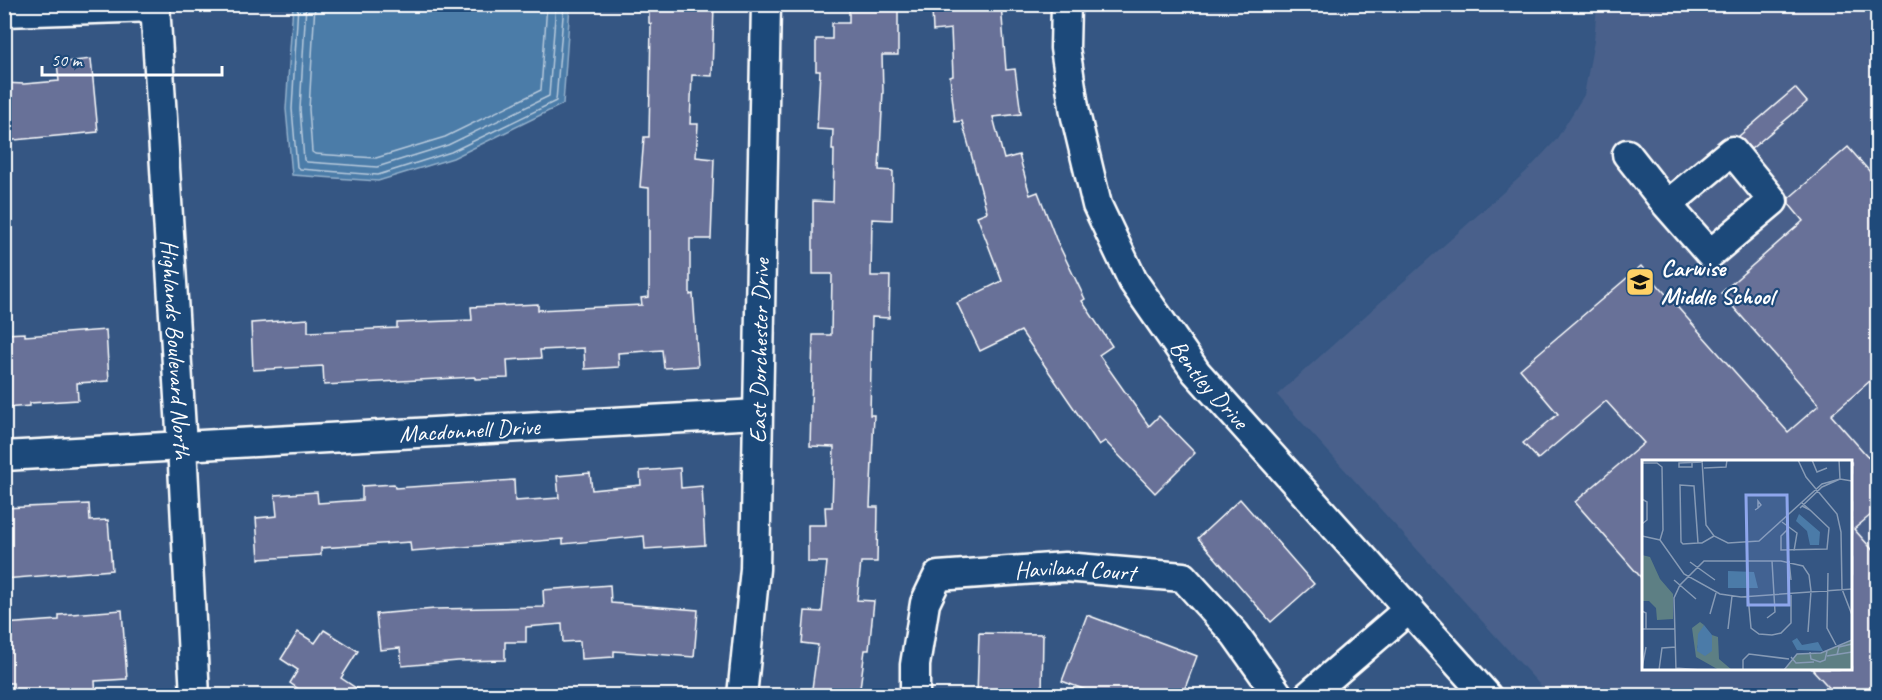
<svg xmlns="http://www.w3.org/2000/svg" width="1882" height="700" font-family="Caveat,sans-serif">
<style>
.built{fill:#48618b;fill-rule:evenodd}
.water{fill:#4b7ba8;stroke:#93b0cb;stroke-width:1.5}
.lines{fill:none;stroke-linecap:round;stroke-linejoin:round}
.shore{stroke:#b7cadc;stroke-width:1.5}
.building{fill:#687198;stroke:#fff;stroke-width:1.5}
.minor-casing{stroke:#fff;stroke-width:33}
.minor{stroke:#1f4a7a;stroke-width:28}
.labels{text-anchor:middle;dominant-baseline:central;stroke-width:4.5;stroke-linejoin:round;paint-order:stroke}
.poi-label{font-size:24px;font-weight:bold;fill:#fff;stroke:#1f4a7a;text-anchor:start}
.street-label{font-size:24px;fill:#fff;stroke:#1f4a7a}
.inset-road{fill:none;stroke:#869ab5;stroke-width:1.5}
.view{fill:#8ea6ec;fill-opacity:0.15;stroke:#8ea6ec;stroke-width:3}
.inset-edge{fill:none;stroke:#fff;stroke-width:3}
</style>
<rect width="100%" height="100%" fill="#355683"/>
<filter id="ink" filterUnits="userSpaceOnUse"><feTurbulence type="fractalNoise" baseFrequency=".0167" numOctaves="2"/><feDisplacementMap in="SourceGraphic" scale="12" xChannelSelector="R" yChannelSelector="G"/><feConvolveMatrix kernelMatrix="1 2 1 2 8 2 1 2 1" color-interpolation-filters="sRGB"/></filter>
<g filter="url(#ink)">
<!-- built -->
<path class="built" d="M 1597,5 L 1877,5 L 1877,695 L 1549,695 L 1277,395 L 1528,170 L 1556,140 L 1584,95 L 1594,41 ZM 1644,462 L 1850,462 L 1850,668 L 1644,668 Z"/>
<!-- water -->
<polygon class="water" points="293,5 570,5 563,104 453,158 378,181 292,175 286,109"/>
<g class="lines">
<!-- shore -->
<g class="shore">
<polyline points="298,4 292,109 297,167 300,169 378,175 451,152 556,101 564,4"/>
<polyline points="306,4 300,109 304,160 307,162 377,167 448,145 549,96 556,4"/>
<polyline points="315,4 309,109 312,152 315,154 376,158 445,137 541,90 547,4"/>
</g>
</g>
<!-- building -->
<g class="building">
<polygon points="649,4 714,4 712,76 692,75 690,124 698,124 696,157 714,159 711,239 690,239 690,295 693,294 698,366 664,368 662,350 618,353 619,367 585,369 584,348 540,350 541,358 507,360 508,378 475,379 475,377 324,385 323,366 253,370 251,323 308,319 308,332 397,328 397,323 472,320 471,307 538,304 538,310 642,305 641,298 649,297 649,188 640,187 644,137 649,137 651,24 649,23"/>
<polygon points="1001,4 1006,70 1015,69 1021,114 993,117 1004,159 1019,155 1030,195 1038,192 1056,239 1085,299 1082,301 1112,346 1099,355 1149,426 1159,416 1195,453 1155,493 1105,441 1099,445 1021,331 980,351 957,303 1002,281 977,216 987,212 962,121 955,122 950,77 953,76 951,29 933,31 932,9"/>
<polygon points="849,7 898,7 898,55 882,55 883,91 879,170 893,171 892,220 872,219 871,276 890,276 889,318 872,317 870,415 874,415 870,507 878,507 877,562 861,562 857,600 874,601 869,650 865,650 859,696 811,696 818,645 802,643 805,611 822,612 827,562 808,562 808,525 826,525 825,507 832,507 834,447 810,446 813,335 831,335 832,274 813,274 813,201 833,202 834,150 832,150 833,130 817,129 820,71 816,71 816,39 832,39 832,23 849,23"/>
<polygon points="91,59 98,132 4,141 4,83 24,84 59,81 57,63"/>
<polygon points="1795,88 1807,102 1751,149 1739,136"/>
<polygon points="1848,147 1878,181 1878,374 1831,415 1878,468 1878,509 1854,529 1878,556 1878,696 1837,696 1812,669 1851,669 1851,462 1644,462 1644,581 1575,502 1644,443 1606,401 1538,459 1523,443 1558,414 1520,369 1641,266 1788,432 1819,405 1721,293 1803,221 1789,204 1789,198"/>
<polygon points="106,330 109,381 77,383 78,400 30,403 30,406 4,408 4,334 25,333 25,336"/>
<polygon points="680,468 681,488 702,486 705,545 645,549 644,536 563,544 563,539 411,551 410,542 321,548 321,555 259,559 256,518 277,516 275,495 317,492 318,503 362,500 362,486 394,484 395,488 514,480 515,501 559,498 557,476 590,473 592,490 641,485 640,471"/>
<polygon points="1240,499 1314,584 1271,622 1198,538"/>
<polygon points="89,504 90,521 108,520 112,570 4,579 4,508"/>
<polygon points="610,585 611,603 698,610 694,657 614,651 614,657 581,659 580,641 563,642 562,624 526,627 526,642 505,642 505,660 458,661 402,666 400,648 380,650 376,614 435,609 544,607 543,590"/>
<polygon points="122,610 127,679 95,681 96,696 14,696 13,683 4,683 4,624 59,620 59,615"/>
<polygon points="1087,615 1197,656 1182,696 1101,696 1062,681"/>
<polygon points="324,630 358,651 341,678 368,696 309,696 290,683 298,670 281,659 298,632 315,643"/>
<polygon points="979,633 1043,634 1042,696 977,696"/>
</g>
<g class="lines">
<!-- minor casing -->
<g class="minor-casing">
<g id="minor">
<path id="s1" d="M 155,4 L 182,446 L 195,696"/>
<path id="s2" d="M 1066,4 L 1065,48 L 1075,113 L 1097,205 L 1133,281 L 1196,372 L 1487,696"/>
<polyline points="4,12 155,7"/>
<polyline points="1627,154 1667,205 1710,254 1773,201 1732,151 1667,205"/>
<path id="s3" d="M 4,456 L 757,414"/>
<path id="s4" d="M 742,696 L 755,569 L 766,4"/>
<path id="s5" d="M 915,696 L 915,665 L 925,603 L 938,576 L 1065,567 L 1183,577 L 1235,634 L 1279,696"/>
<polyline points="1308,696 1409,609"/>
</g>
</g>
<!-- minor -->
<use href="#minor" class="minor"/>
</g>
</g>
<!-- icons -->
<defs>
<g id="school-square" transform="scale(1.5)"><rect x="-9" y="-9" width="18" height="18" rx="4" fill="#ffd166" stroke="#1f4a7a"/><path d="M0-5L7-2L0 1L-7-2ZM-4 1L0 2.5L4 1V4Q0 6-4 4Z" fill="#111"/></g>
</defs>
<g fill-rule="evenodd">
<use href="#school-square" x="1640" y="282"/>
</g>
<g class="labels">
<!-- poi labels -->
<g class="poi-label">
<text x="1661" y="268">Carwise<tspan x="1661" dy="28">Middle School</tspan></text>
</g>
<!-- street labels -->
<g class="street-label">
<text stroke="none"><textPath href="#s1" startOffset="346">Highlands Boulevard North</textPath></text>
<text stroke="none"><textPath href="#s4" startOffset="346">East Dorchester Drive</textPath></text>
<text stroke="none"><textPath href="#s2" startOffset="417">Bentley Drive</textPath></text>
<text stroke="none"><textPath href="#s3" startOffset="466">Macdonnell Drive</textPath></text>
<text stroke="none"><textPath href="#s5" startOffset="261">Haviland Court</textPath></text>
</g>
</g>
<!-- overview -->
<g transform="translate(1642 460)">
<rect width="210" height="210" fill="#355683"/>
<path d="M 0,95 L 8,97 L 18,119 L 31,134 L 31,159 L 15,160 L 14,148 L 7,141 L 0,141 ZM 58,162 L 62,165 L 55,188 L 70,191 L 70,175 L 76,177 L 77,199 L 90,210 L 77,210 L 54,197 L 50,168 ZM 210,181 L 210,210 L 142,210 L 155,194 L 175,194 Z" fill="#5d7f84"/>
<path d="M 157,54 L 178,72 L 177,85 L 168,85 L 165,71 L 154,61 ZM 86,111 L 112,112 L 116,128 L 86,128 ZM 62,165 L 70,175 L 70,191 L 63,196 L 55,191 L 56,174 ZM 155,178 L 160,185 L 176,182 L 181,191 L 155,190 L 150,181 Z" fill="#4b7ba8"/>
<path class="inset-road" d="M 60,0 L 64,65 L 72,76 L 86,83 L 117,81 L 180,24 L 198,19 L 210,21M 156,0 L 164,17 L 195,54 L 199,72 L 200,129 L 210,155M 170,0 L 175,12 L 185,8M 197,0 L 198,19M 0,3 L 15,3 L 20,7 L 21,70 L 18,80M 50,3 L 50,7 L 37,7 L 37,3 L 61,2M 62,8 L 84,7 L 85,0M 210,33 L 210,52M 0,39 L 5,42 L 5,60 L 0,64M 160,43 L 168,50 L 160,46M 158,48 L 180,27 L 198,19M 113,50 L 116,48 L 119,45 L 116,41 L 116,48M 140,62 L 155,73 L 152,91M 146,69 L 139,76 L 139,90 L 185,89 L 187,68 L 168,50M 0,76 L 18,80 L 42,114 L 78,134 L 99,137 L 210,129M 56,83 L 52,26 L 38,25 L 39,82 L 41,84 L 56,83 L 60,83 L 72,76M 147,101 L 149,120M 48,102 L 73,120M 186,113 L 185,168 L 194,185M 32,120 L 54,139M 106,136 L 109,168 L 117,174 L 130,175 L 139,173 L 149,163 L 149,133M 0,151 L 4,153 L 4,169M 68,154 L 74,133M 125,158 L 133,152 L 130,101M 0,169 L 33,169M 86,169 L 90,136M 168,192 L 169,199 L 178,202 L 183,200 L 185,191M 195,195 L 197,187 L 210,184M 185,196 L 210,192M 149,197 L 154,203 L 172,202M 0,208 L 4,187M 34,208 L 59,210M 17,210 L 20,188 L 34,187M 34,210 L 32,138 L 38,125 L 62,101 L 139,101 L 161,106 L 167,115 L 169,131 L 166,172M 101,210 L 101,200 L 107,194 L 147,199M 142,210 L 155,194 L 179,193 L 210,180"/>
<path class="view" d="M 104,35 L 145,35 L 147,145 L 106,145 Z"/>
<rect width="210" height="210" class="inset-edge"/>
</g>
<!-- margin -->
<rect width="1882" height="700" fill="none" stroke="#1f4a7a" stroke-width="24"/>
<rect x="12" y="12" width="1858" height="676" fill="none" stroke="#fff" stroke-width="2" filter="url(#ink)"/>
<!-- scale -->
<path d="M42 66v9h180v-9" fill="none" stroke="#ffffff" stroke-width="3"/>
<text x="51" y="66" font-size="18" fill="#ffffff" stroke="#1f4a7a" stroke-width="4.5" paint-order="stroke">50 m</text>
</svg>
